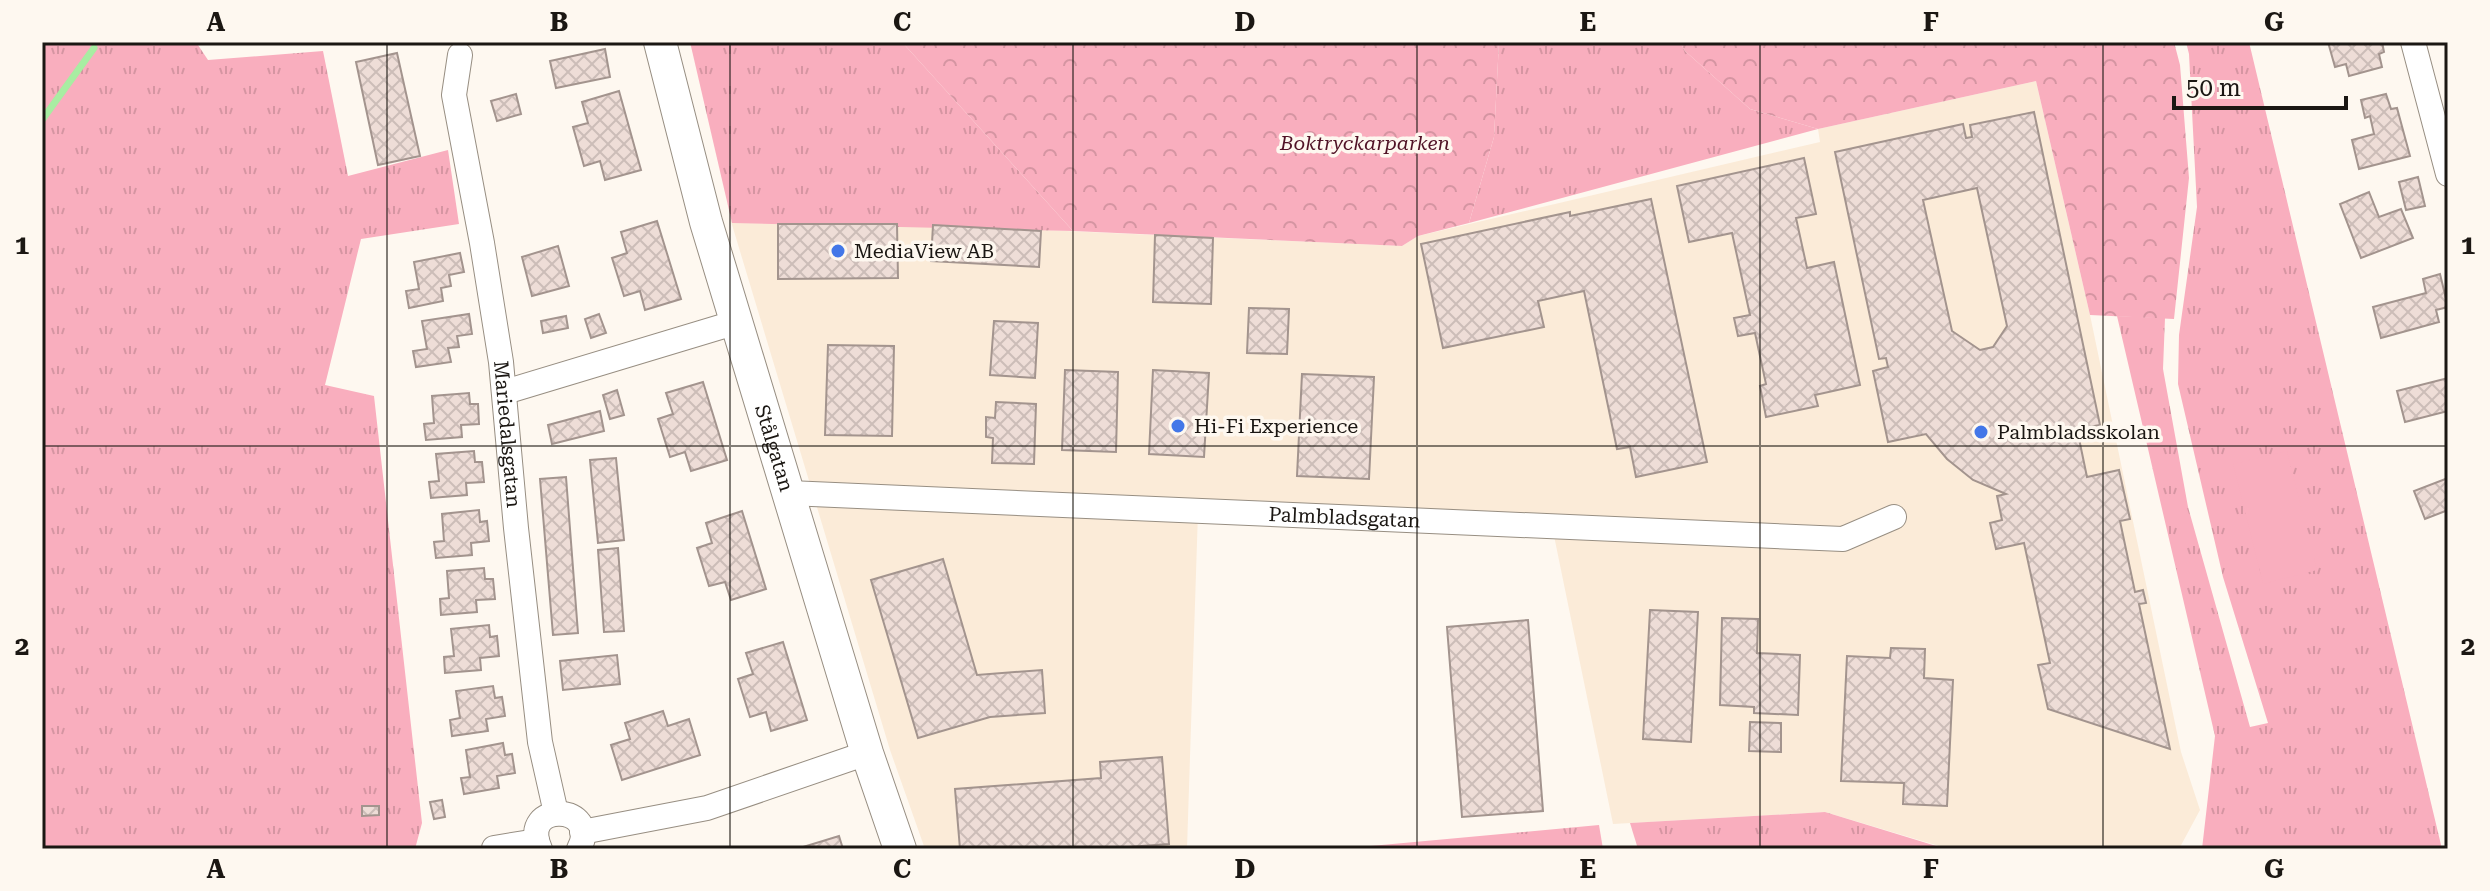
<svg xmlns="http://www.w3.org/2000/svg" width="2490" height="891" font-family="'Roboto Serif',serif">
<style>
.built{fill:#fbebd8}
.grass{fill:url(#grass-tufts)}
.forest{fill:url(#forest-crowns)}
.green{fill:#f9aebe}
.lines{fill:none;stroke-linecap:round;stroke-linejoin:round}
.stream{stroke:#a8eda2;stroke-width:7}
.building{fill:url(#building-cross-hatch);stroke:#a3948e;stroke-width:2;fill-rule:evenodd}
.street-casing{stroke:#978e82;stroke-width:26}
.secondary-casing{stroke:#978e82;stroke-width:34}
.street{stroke:#fff;stroke-width:24}
.secondary{stroke:#fff;stroke-width:32}
.grid{fill:none;stroke:#1b1713;stroke-width:2;stroke-opacity:0.55}
.poi-dot{fill:#4377e8;stroke:#fef8f0;stroke-width:3}
.labels{text-anchor:middle;dominant-baseline:central;stroke-width:7;stroke-linejoin:round;paint-order:stroke}
.park-label{font-size:20px;font-style:italic;fill:#501226;stroke:#fef8f0}
.poi-label{font-size:20px;fill:#1b1713;stroke:#fef8f0;text-anchor:start}
.street-label{font-size:20px;fill:#1b1713;stroke:#fef8f0}
.neatline{fill:none;stroke:#1b1713;stroke-width:3}
.grid-label{font-size:26px;text-anchor:middle;font-weight:bold;fill:#1b1713}
</style>
<defs>
<pattern id="grass-tufts" width="24" height="20" patternUnits="userSpaceOnUse" patternTransform="scale(2)"><rect width="24" height="20" fill="#f9aebe"/><path d="M3 7l-1-3M5 7V3M7 7l1-3M15 17l-1-3M17 17v-4M19 17l1-3" fill="none" stroke="#d595a2"/></pattern>
<pattern id="forest-crowns" width="20" height="18" patternUnits="userSpaceOnUse" patternTransform="scale(2)"><rect width="20" height="18" fill="#f9aebe"/><path d="M2 6a3 3 0 1 1 6 0M12 15a3 3 0 1 1 6 0" fill="none" stroke="#d595a2"/></pattern>
<pattern id="building-cross-hatch" width="8" height="8" patternUnits="userSpaceOnUse" patternTransform="scale(2)"><rect width="8" height="8" fill="#eeddd7"/><path d="M0 0l8 8M0 8l8-8" fill="none" stroke="#ccbdb8"/></pattern>
</defs>
<rect width="100%" height="100%" fill="#fef8f0"/>
<!-- built -->
<polygon class="built" points="2036,81 2090,315 2181,752 2200,810 2179,849 1949,849 1825,812 1613,824 1552,526 1198,512 1187,849 925,849 890,750 730,218 733,223 933,225 1402,246 1418,236 1820,142 1818,129"/>
<!-- grass -->
<g class="grass">
<polygon points="42,42 196,42 208,60 323,51 348,176 448,150 459,224 361,239 325,385 374,396 422,823 415,849 42,849"/>
<polygon points="690,42 902,42 1073,231 732,223"/>
<polygon points="1499,42 1680,42 1685,51 1750,109 1818,129 1469,223 1494,137"/>
<polygon points="2186,42 2249,42 2442,849 2202,849 2215,736 2117,316 2165,318 2163,369 2188,507 2250,727 2268,723 2223,577 2178,384 2179,335 2197,207 2189,54"/>
<polygon points="1825,812 1946,849 1638,849 1630,823"/>
<polygon points="1599,825 1603,849 1338,849"/>
</g>
<!-- forest -->
<g class="forest">
<polygon points="902,42 1499,42 1494,137 1469,223 1418,236 1402,246 1073,231"/>
<polygon points="1680,42 2174,42 2180,65 2189,178 2174,319 2090,315 2036,81 1818,129 1750,109 1685,51"/>
</g>
<!-- green -->
<polygon class="green" points="2287,451 2317,570 2263,584 2233,464"/>
<g class="lines">
<!-- stream -->
<polyline class="stream" points="42,120 94,48"/>
</g>
<!-- building -->
<g class="building">
<polygon points="2328,42 2382,42 2384,52 2379,54 2382,67 2349,76 2346,64 2335,67"/>
<polygon points="605,49 610,77 556,88 550,61"/>
<polygon points="397,53 420,156 378,165 356,62"/>
<polygon points="619,91 641,170 605,180 600,161 584,166 573,127 588,123 582,102"/>
<polygon points="516,94 521,114 497,121 491,101"/>
<polygon points="2386,94 2391,109 2397,108 2410,156 2359,169 2352,140 2374,134 2370,116 2365,118 2361,100"/>
<path d="M 2034,112 L 2100,425 L 2077,429 L 2087,477 L 2119,470 L 2130,519 L 2120,521 L 2135,592 L 2143,590 L 2146,603 L 2139,604 L 2170,749 L 2048,709 L 2038,665 L 2050,663 L 2024,543 L 1996,549 L 1990,523 L 2002,520 L 1997,496 L 2006,494 L 1973,480 L 1947,459 L 1926,434 L 1888,442 L 1873,371 L 1888,367 L 1886,358 L 1879,359 L 1835,152 L 1963,124 L 1966,138 L 1972,137 L 1970,125 ZM 1977,188 L 2007,326 L 1993,347 L 1980,350 L 1952,331 L 1923,200 Z"/>
<polygon points="1804,158 1816,214 1796,218 1807,268 1834,262 1860,385 1815,395 1818,406 1766,417 1760,386 1766,384 1755,333 1738,336 1734,318 1750,315 1732,233 1689,242 1677,186"/>
<polygon points="2418,177 2425,206 2406,210 2399,182"/>
<polygon points="2369,192 2379,217 2401,209 2413,238 2361,258 2340,204"/>
<polygon points="1651,199 1707,462 1636,477 1630,447 1617,449 1584,291 1538,301 1544,327 1443,348 1421,244 1570,212 1570,216"/>
<polygon points="657,221 681,299 645,310 640,291 624,296 612,258 627,253 621,232"/>
<polygon points="778,224 897,224 898,278 778,279"/>
<polygon points="933,225 1041,231 1039,267 931,261"/>
<polygon points="1155,235 1213,238 1211,304 1153,302"/>
<polygon points="558,246 569,286 532,296 522,257"/>
<polygon points="460,253 464,272 449,275 451,286 441,288 443,301 409,308 406,291 419,289 414,262"/>
<polygon points="2440,274 2448,307 2436,310 2439,322 2381,338 2373,307 2426,293 2423,279"/>
<polygon points="1249,308 1289,309 1287,354 1247,353"/>
<polygon points="469,314 472,334 457,336 459,347 448,348 451,362 416,367 413,351 427,349 422,321"/>
<polygon points="599,314 606,333 591,338 585,319"/>
<polygon points="566,316 568,328 543,333 541,321"/>
<polygon points="994,321 1038,323 1035,378 990,375"/>
<polygon points="828,345 894,346 892,436 825,435"/>
<polygon points="1065,370 1118,372 1116,452 1062,450"/>
<polygon points="1153,370 1209,373 1204,457 1149,454"/>
<polygon points="1302,374 1374,377 1369,479 1297,476"/>
<polygon points="2448,378 2448,411 2405,422 2397,391"/>
<polygon points="703,382 727,460 691,471 685,452 670,457 658,419 673,414 666,393"/>
<polygon points="617,390 624,415 610,419 603,395"/>
<polygon points="469,393 470,404 478,404 479,424 461,425 462,437 426,440 424,424 434,423 432,396"/>
<polygon points="996,402 1036,404 1034,464 992,463 993,438 986,437 986,417 995,418"/>
<polygon points="600,411 604,431 552,444 548,425"/>
<polygon points="474,451 475,462 482,462 484,482 466,483 467,495 431,498 429,482 439,481 436,454"/>
<polygon points="616,458 624,540 598,543 590,460"/>
<polygon points="566,477 578,633 553,635 540,479"/>
<polygon points="2448,478 2448,510 2425,519 2414,491"/>
<polygon points="479,510 480,522 487,521 489,541 471,543 472,555 436,558 434,542 444,541 442,514"/>
<polygon points="742,511 766,589 731,600 725,582 709,586 697,548 712,543 706,523"/>
<polygon points="618,548 624,631 604,632 598,550"/>
<polygon points="943,559 977,675 1042,670 1045,713 990,717 918,738 871,580"/>
<polygon points="484,568 485,579 493,579 495,599 476,600 477,612 441,615 440,599 449,598 447,571"/>
<polygon points="1650,610 1698,612 1691,742 1643,739"/>
<polygon points="1722,618 1758,619 1757,653 1800,655 1798,715 1754,713 1754,707 1720,705"/>
<polygon points="1528,620 1543,811 1462,817 1447,627"/>
<polygon points="489,625 490,637 497,636 499,656 480,658 481,670 445,673 444,657 454,656 451,629"/>
<polygon points="783,642 807,720 771,731 766,712 750,717 738,679 753,674 746,653"/>
<polygon points="1891,648 1925,649 1924,678 1953,680 1947,806 1903,804 1904,783 1841,781 1847,656 1890,658"/>
<polygon points="617,655 620,684 563,690 560,661"/>
<polygon points="493,686 495,698 502,697 505,716 486,719 488,731 452,736 450,720 460,718 456,691"/>
<polygon points="663,711 668,726 689,719 700,755 622,780 611,745 630,739 625,723"/>
<polygon points="1750,722 1781,723 1781,752 1749,751"/>
<polygon points="503,743 505,755 512,754 515,773 497,776 499,788 464,794 461,778 470,777 466,750"/>
<polygon points="1162,757 1169,844 1101,849 960,849 955,789 1101,778 1100,762"/>
<polygon points="442,800 445,817 434,819 430,802"/>
<polygon points="362,806 379,806 379,815 362,816"/>
<polygon points="839,836 843,849 803,849 803,847"/>
</g>
<g class="lines">
<!-- street casing -->
<g class="street-casing">
<g id="street">
<polyline points="2413,42 2448,174"/>
<path id="s1" d="M 460,55 L 454,95 L 482,243 L 501,362 L 516,528 L 540,742 L 556,813"/>
<polyline points="505,392 737,322"/>
<path id="s2" d="M 789,493 L 1843,539 L 1894,517"/>
<polyline points="582,832 707,808 867,753"/>
<polyline points="494,848 537,841"/>
<path d="M 540,849 C 518,800 602,804 579,849"/>
</g>
</g>
<!-- secondary casing -->
<g class="secondary-casing">
<g id="secondary">
<path id="s3" d="M 660,42 L 706,222 L 867,753 L 900,849"/>
</g>
</g>
<!-- street -->
<use href="#street" class="street"/>
<!-- secondary -->
<use href="#secondary" class="secondary"/>
</g>
<!-- grid -->
<path class="grid" d="M 387,42 L 387,849M 730,42 L 730,849M 1073,42 L 1073,849M 1417,42 L 1417,849M 1760,42 L 1760,849M 2103,42 L 2103,849M 42,446 L 2448,446"/>
<!-- markers -->
<g class="poi-dot">
<circle cx="838" cy="251" r="8"/>
<circle cx="1178" cy="426" r="8"/>
<circle cx="1981" cy="432" r="8"/>
</g>
<g class="labels">
<!-- park labels -->
<g class="park-label">
<text x="1365" y="143">Boktryckarparken</text>
</g>
<!-- poi labels -->
<g class="poi-label">
<text x="854" y="251">MediaView AB</text>
<text x="1194" y="426">Hi-Fi Experience</text>
<text x="1997" y="432">Palmbladsskolan</text>
</g>
<!-- street labels -->
<g class="street-label">
<text stroke="none"><textPath href="#s1" startOffset="384">Mariedalsgatan</textPath></text>
<text stroke="none"><textPath href="#s3" startOffset="422">Stålgatan</textPath></text>
<text stroke="none"><textPath href="#s2" startOffset="556">Palmbladsgatan</textPath></text>
</g>
</g>
<!-- border -->
<rect width="2490" height="891" fill="none" stroke="#fef8f0" stroke-width="88"/>
<!-- scale -->
<path d="M2174 96v12h172v-12" fill="none" stroke="#1b1713" stroke-width="4"/>
<text x="2186" y="96" font-size="24" fill="#1b1713" stroke="#fef8f0" stroke-width="6" paint-order="stroke">50 m</text>
<rect x="44" y="44" width="2402" height="803" class="neatline"/>
<g class="grid-label">
<text x="216" y="31">A</text>
<text x="559" y="31">B</text>
<text x="902" y="31">C</text>
<text x="1245" y="31">D</text>
<text x="1588" y="31">E</text>
<text x="1931" y="31">F</text>
<text x="2274" y="31">G</text>
<text x="22" y="254">1</text>
<text x="2468" y="254">1</text>
<text x="22" y="655">2</text>
<text x="2468" y="655">2</text>
<text x="216" y="878">A</text>
<text x="559" y="878">B</text>
<text x="902" y="878">C</text>
<text x="1245" y="878">D</text>
<text x="1588" y="878">E</text>
<text x="1931" y="878">F</text>
<text x="2274" y="878">G</text>
</g>
</svg>
